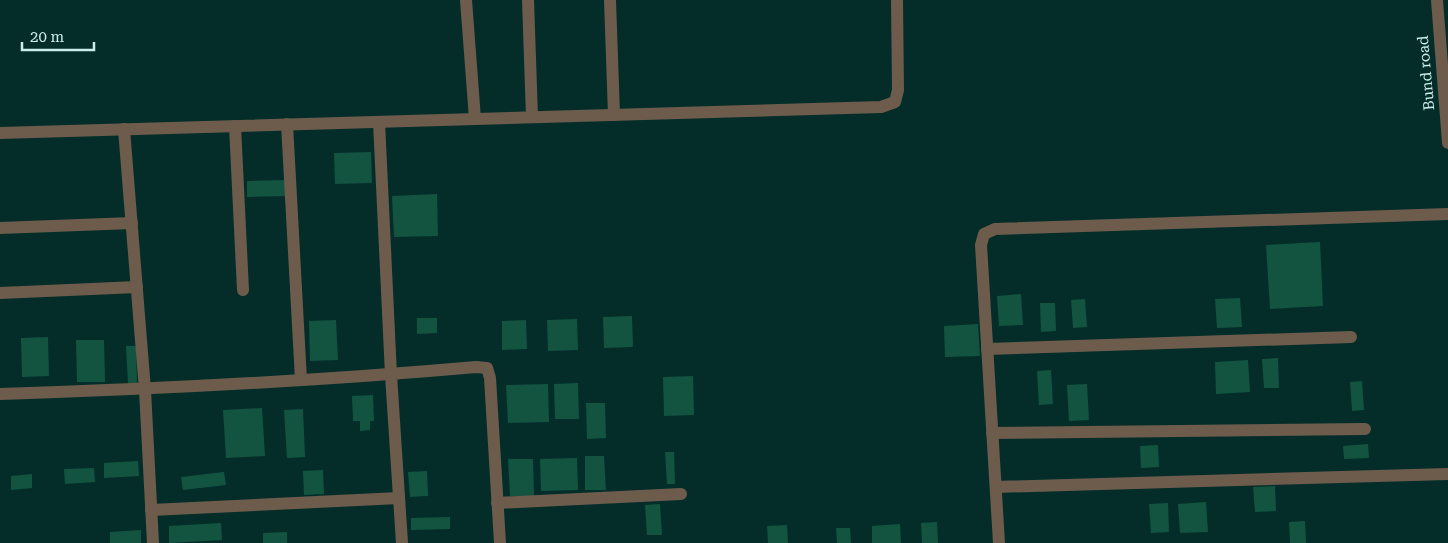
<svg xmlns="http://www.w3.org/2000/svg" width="1448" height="543" font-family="'Roboto Serif',serif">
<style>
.building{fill:#125440}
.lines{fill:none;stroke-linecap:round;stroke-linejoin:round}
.minor{stroke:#6d5c4c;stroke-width:12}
.labels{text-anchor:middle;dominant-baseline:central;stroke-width:5;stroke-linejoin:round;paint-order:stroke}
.street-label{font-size:15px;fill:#cbede9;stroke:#042d2a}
</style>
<rect width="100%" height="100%" fill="#042d2a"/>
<!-- building -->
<g class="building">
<polygon points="371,152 372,183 335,184 334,153"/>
<polygon points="287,180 287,196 247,197 247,181"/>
<polygon points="437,194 438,236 394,237 392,196"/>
<polygon points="1320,242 1323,306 1270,309 1266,245"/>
<polygon points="1021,294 1023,325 999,326 997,296"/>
<polygon points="1240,298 1242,327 1217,328 1215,299"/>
<polygon points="1085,299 1087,327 1073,328 1071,300"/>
<polygon points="1040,303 1055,303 1056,331 1041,332"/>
<polygon points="632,316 633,347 604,348 603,317"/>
<polygon points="417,318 437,318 437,333 417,334"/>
<polygon points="577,319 578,350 548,351 547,320"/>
<polygon points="336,320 338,360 310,361 309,321"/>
<polygon points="526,320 527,349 502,350 502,321"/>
<polygon points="978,324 980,356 945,357 944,326"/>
<polygon points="48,337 49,376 22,377 21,338"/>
<polygon points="76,340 104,340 105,382 77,382"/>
<polygon points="126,346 136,346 137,383 128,384"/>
<polygon points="1278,358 1279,388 1264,388 1262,359"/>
<polygon points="1248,360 1250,392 1216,394 1215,362"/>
<polygon points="1051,370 1053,404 1039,405 1037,371"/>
<polygon points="693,376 694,415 664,416 663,377"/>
<polygon points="1362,381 1364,410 1352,411 1350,382"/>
<polygon points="578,383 579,419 555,419 554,384"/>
<polygon points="548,384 549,422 508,423 506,385"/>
<polygon points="1087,384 1089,420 1069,421 1067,385"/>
<polygon points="373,395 374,421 370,421 370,430 360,431 360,421 353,421 352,396"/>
<polygon points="586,403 605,403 606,438 587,439"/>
<polygon points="262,408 265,456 226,458 223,410"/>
<polygon points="303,409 305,457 287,458 284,410"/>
<polygon points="1368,444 1369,458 1344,459 1343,446"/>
<polygon points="1158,445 1159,467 1141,468 1140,446"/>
<polygon points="665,452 674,452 675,484 667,484"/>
<polygon points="585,456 604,456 606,490 585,490"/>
<polygon points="577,458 578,490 541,491 540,459"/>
<polygon points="508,459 533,459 534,496 510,496"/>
<polygon points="138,461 139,476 104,478 104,463"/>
<polygon points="94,468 95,482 65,484 64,469"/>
<polygon points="323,470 324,494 304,495 303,471"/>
<polygon points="427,471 428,496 410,497 408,472"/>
<polygon points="224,472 226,485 183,490 181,477"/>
<polygon points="32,474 32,488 11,490 11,476"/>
<polygon points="1275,486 1276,511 1255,512 1253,487"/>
<polygon points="1206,502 1208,532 1180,533 1178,504"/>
<polygon points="1168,503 1169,532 1151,533 1149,504"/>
<polygon points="660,504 662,535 647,535 645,505"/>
<polygon points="450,517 450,529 411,530 411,518"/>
<polygon points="1305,521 1306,543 1290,543 1289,522"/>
<polygon points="937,522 938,543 922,543 921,523"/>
<polygon points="221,523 222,540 169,543 169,526"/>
<polygon points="900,524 901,543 872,543 872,526"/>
<polygon points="787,525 788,543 768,543 767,526"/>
<polygon points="836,528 850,528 851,543 837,543"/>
<polygon points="141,530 141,543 110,543 110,532"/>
<polygon points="287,532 287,543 263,543 263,533"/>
</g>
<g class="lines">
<!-- minor -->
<g class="minor">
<polyline points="466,0 475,119"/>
<polyline points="528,0 532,117"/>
<polyline points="610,0 614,115"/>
<polyline points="1437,0 1448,143"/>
<polyline points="379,122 391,375 402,543"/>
<polyline points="287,124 301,380"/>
<polyline points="235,126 243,290"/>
<polyline points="124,129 145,390 153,543"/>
<polyline points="0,133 881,107 895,102 898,90 897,0"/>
<polyline points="0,228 132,223"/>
<polyline points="0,293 137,287"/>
<polyline points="987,349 1351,337"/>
<path d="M 0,394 C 159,389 318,381 476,367 L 487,368 L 490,378 L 500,543"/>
<polyline points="992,433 1365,429"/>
<polyline points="996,487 1448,474"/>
<polyline points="497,503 681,494"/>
<polyline points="151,510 399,498"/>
<polyline points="999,543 981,245 984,234 995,229 1448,214"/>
</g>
</g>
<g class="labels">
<!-- street labels -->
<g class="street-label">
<text transform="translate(1426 73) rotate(-95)">Bund road</text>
</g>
</g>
<!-- scale -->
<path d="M22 42v8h72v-8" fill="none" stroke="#cbede9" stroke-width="2.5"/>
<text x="30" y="42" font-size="15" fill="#cbede9" stroke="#042d2a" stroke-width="4" paint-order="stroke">20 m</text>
</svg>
